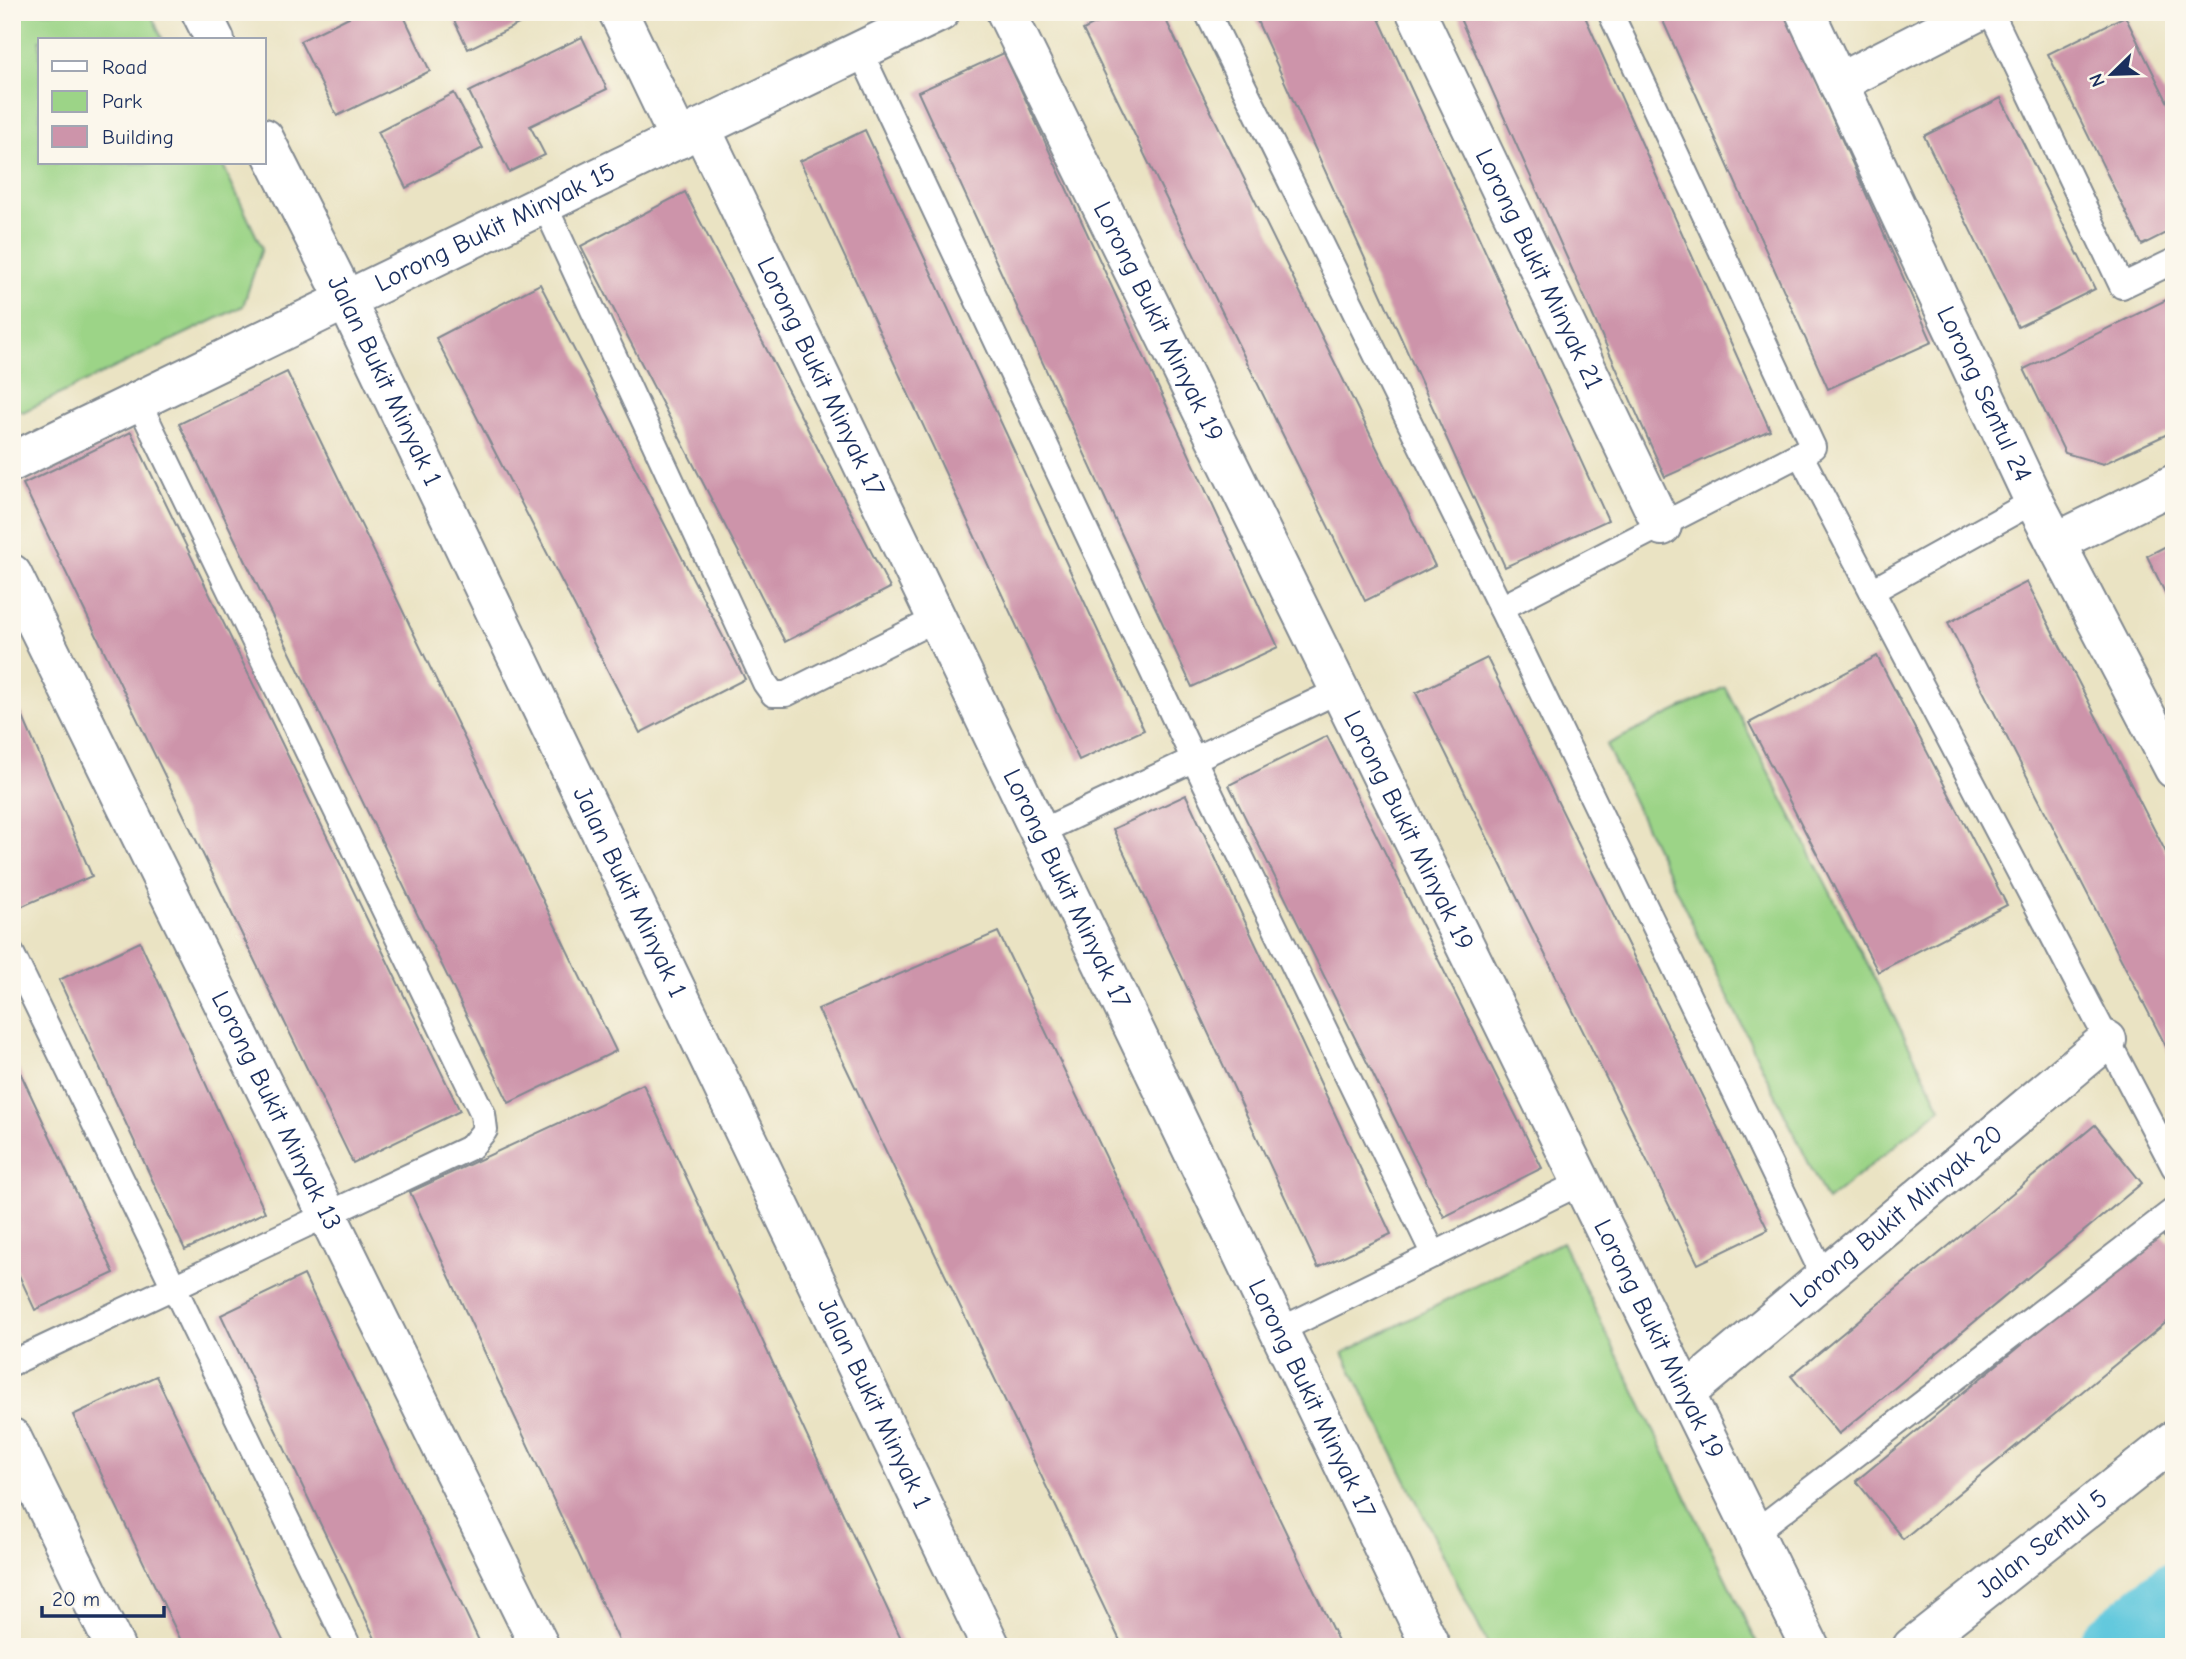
<svg xmlns="http://www.w3.org/2000/svg" width="2186" height="1659" font-family="'Comic Neue',sans-serif">
<style>
.green{fill:#9cd487;stroke:#5c8272;stroke-width:2}
.lines{fill:none;stroke-linecap:round;stroke-linejoin:round}
.river{stroke:#60c8dd;stroke-width:74}
.building{fill:#cd94aa}
.service-casing{stroke:#828990;stroke-width:28}
.minor-casing{stroke:#828990;stroke-width:42}
.service{stroke:#fff;stroke-width:24}
.minor{stroke:#fff;stroke-width:38}
.labels{text-anchor:middle;dominant-baseline:central;stroke-width:5;stroke-linejoin:round;paint-order:stroke}
.street-label{font-size:26px;fill:#1b2f5e;stroke:#fbf7ec}
</style>
<rect width="100%" height="100%" fill="#fbf7ec"/>
<filter id="ink" filterUnits="userSpaceOnUse"><feTurbulence type="fractalNoise" baseFrequency=".0143" numOctaves="2"/><feDisplacementMap in="SourceGraphic" scale="14" xChannelSelector="R" yChannelSelector="G"/><feConvolveMatrix kernelMatrix="1 2 1 2 8 2 1 2 1" color-interpolation-filters="sRGB"/></filter>
<filter id="wash" filterUnits="userSpaceOnUse"><feTurbulence type="fractalNoise" baseFrequency=".00686" numOctaves="4" result="noise"/><feDisplacementMap in="SourceGraphic" scale="28" xChannelSelector="R" yChannelSelector="G"/><feGaussianBlur stdDeviation="1.57" result="paint"/><feColorMatrix in="noise" values="0 0 0 0 0 0 0 0 0 0 0 0 0 0 0 0 0 1.4 0 .05"/><feComposite in="paint" operator="in"/></filter>
<g filter="url(#wash)">
<rect width="100%" height="100%" fill="#eae3c3"/>
<!-- green -->
<g class="green">
<polygon points="12,12 150,12 163,40 40,40 40,163 222,163 262,248 243,306 23,412 12,406"/>
<polygon points="1725,687 1941,1108 1827,1201 1606,745"/>
<polygon points="1562,1242 1759,1647 1489,1647 1343,1353"/>
</g>
<g class="lines">
<!-- river -->
<polyline class="river" points="2116,1647 2174,1600"/>
</g>
<g id="blocks">
<!-- building -->
<g class="building">
<polygon points="359,12 402,12 430,71 337,116 300,41"/>
<polygon points="450,12 543,12 468,49"/>
<polygon points="1119,12 1162,12 1435,566 1365,601 1083,30"/>
<polygon points="1253,12 1376,12 1608,520 1505,567"/>
<polygon points="1457,12 1583,12 1770,430 1665,477"/>
<polygon points="1659,12 1785,12 1932,342 1828,389"/>
<polygon points="2125,16 2174,115 2174,229 2142,245 2048,54"/>
<polygon points="582,37 607,89 530,126 545,155 509,172 469,92"/>
<polygon points="1004,53 1278,647 1192,687 918,92"/>
<polygon points="454,93 483,148 406,188 378,132"/>
<polygon points="2001,98 2095,289 2018,327 1924,136"/>
<polygon points="865,130 1144,730 1079,760 800,161"/>
<polygon points="685,192 890,588 785,642 581,246"/>
<polygon points="540,284 745,679 640,733 436,338"/>
<polygon points="2174,296 2174,431 2103,464 2065,453 2024,369"/>
<polygon points="287,372 616,1051 509,1103 179,424"/>
<polygon points="131,432 460,1111 353,1163 23,484"/>
<polygon points="2174,542 2174,611 2147,556"/>
<polygon points="2027,582 2174,868 2174,1062 1948,623"/>
<polygon points="1877,656 2007,905 1878,972 1749,723"/>
<polygon points="1487,658 1768,1230 1698,1264 1416,693"/>
<polygon points="12,692 92,876 18,908 12,895"/>
<polygon points="1327,736 1542,1168 1444,1217 1229,785"/>
<polygon points="1186,795 1391,1234 1318,1268 1113,829"/>
<polygon points="998,932 1341,1647 1123,1647 818,1009"/>
<polygon points="140,942 265,1212 185,1250 59,980"/>
<polygon points="12,1055 114,1273 35,1310 12,1260"/>
<polygon points="643,1084 905,1647 622,1647 410,1192"/>
<polygon points="2095,1125 2142,1183 1839,1434 1791,1376"/>
<polygon points="2159,1231 2174,1248 2174,1316 1903,1539 1856,1481"/>
<polygon points="304,1275 482,1647 379,1647 221,1315"/>
<polygon points="156,1376 286,1647 184,1647 73,1415"/>
</g>
</g>
</g>
<g filter="url(#ink)">
<use href="#blocks" fill-opacity="0" stroke="#828990" stroke-width="2"/>
<g class="lines">
<!-- service casing -->
<g class="service-casing">
<g id="service">
<polyline points="1207,12 1501,608 1824,1277"/>
<polyline points="1991,12 2122,286 2174,261"/>
<polyline points="860,51 1194,760 1434,1255"/>
<polyline points="544,204 765,683 773,694 786,694 938,618"/>
<polyline points="1800,454 2174,1167"/>
<polyline points="1872,591 2034,501"/>
<polyline points="1501,608 1813,447 1610,12"/>
<polyline points="1040,832 1340,690"/>
<polyline points="12,954 349,1647"/>
<polyline points="1280,1330 1582,1182"/>
<polyline points="12,1363 471,1147 485,1130 483,1114 138,401"/>
<polyline points="1754,1533 2174,1210"/>
</g>
</g>
<!-- minor casing -->
<g class="minor-casing">
<g id="minor">
<polyline points="201,12 215,40"/>
<polyline points="618,12 679,139"/>
<path id="s1" d="M 1006,12 L 1810,1647"/>
<path id="s2" d="M 1416,12 L 1662,526"/>
<path id="s3" d="M 1805,12 L 2034,501 L 2174,769"/>
<polyline points="1838,83 1977,12"/>
<path id="s4" d="M 701,128 L 1431,1647"/>
<path id="s5" d="M 264,138 L 346,300 L 991,1647"/>
<path id="s6" d="M 12,462 L 940,12"/>
<polyline points="2056,542 2174,484"/>
<path id="s7" d="M 12,574 L 540,1647"/>
<path id="s8" d="M 1686,1393 L 2107,1040"/>
<polyline points="12,1438 115,1647"/>
<path id="s9" d="M 1912,1647 L 2174,1440"/>
</g>
</g>
<!-- service -->
<use href="#service" class="service"/>
<!-- minor -->
<use href="#minor" class="minor"/>
</g>
</g>
<g class="labels">
<!-- street labels -->
<g class="street-label">
<text stroke="none"><textPath href="#s6" startOffset="537">Lorong Bukit Minyak 15</textPath></text>
<text stroke="none"><textPath href="#s2" startOffset="285">Lorong Bukit Minyak 21</textPath></text>
<text stroke="none"><textPath href="#s1" startOffset="345">Lorong Bukit Minyak 19</textPath></text>
<text stroke="none"><textPath href="#s4" startOffset="276">Lorong Bukit Minyak 17</textPath></text>
<text stroke="none"><textPath href="#s5" startOffset="271">Jalan Bukit Minyak 1</textPath></text>
<text stroke="none"><textPath href="#s3" startOffset="422">Lorong Sentul 24</textPath></text>
<text stroke="none"><textPath href="#s1" startOffset="912">Lorong Bukit Minyak 19</textPath></text>
<text stroke="none"><textPath href="#s4" startOffset="844">Lorong Bukit Minyak 17</textPath></text>
<text stroke="none"><textPath href="#s5" startOffset="838">Jalan Bukit Minyak 1</textPath></text>
<text stroke="none"><textPath href="#s7" startOffset="598">Lorong Bukit Minyak 13</textPath></text>
<text stroke="none"><textPath href="#s8" startOffset="275">Lorong Bukit Minyak 20</textPath></text>
<text stroke="none"><textPath href="#s1" startOffset="1479">Lorong Bukit Minyak 19</textPath></text>
<text stroke="none"><textPath href="#s4" startOffset="1410">Lorong Bukit Minyak 17</textPath></text>
<text stroke="none"><textPath href="#s5" startOffset="1405">Jalan Bukit Minyak 1</textPath></text>
<text stroke="none"><textPath href="#s9" startOffset="166">Jalan Sentul 5</textPath></text>
</g>
</g>
<!-- margin -->
<rect width="2186" height="1659" fill="none" stroke="#fbf7ec" stroke-width="42"/>
<!-- legend -->
<rect x="38" y="38" width="228" height="126" fill="#fbf7ec" stroke="#a1a7b3" stroke-width="2"/>
<rect x="52" y="61" width="35" height="10" fill="#ffffff" stroke="#a1a7b3" stroke-width="2"/>
<text x="102" y="74" font-size="21" fill="#1b2f5e">Road</text>
<rect x="52" y="91" width="35" height="21" fill="#9cd487" stroke="#a1a7b3" stroke-width="2"/>
<text x="102" y="108" font-size="21" fill="#1b2f5e">Park</text>
<rect x="52" y="126" width="35" height="21" fill="#cd94aa" stroke="#a1a7b3" stroke-width="2"/>
<text x="102" y="144" font-size="21" fill="#1b2f5e">Building</text>
<!-- north arrow -->
<g transform="translate(2112 74) rotate(247)" stroke="#fbf7ec" stroke-width="5" paint-order="stroke">
<path d="M0-5L12 26L0 18L-12 26Z" fill="#1b2f5e"/>
<text y="-10" font-size="19" font-weight="bold" text-anchor="middle" fill="#1b2f5e">N</text>
</g>
<!-- scale -->
<path d="M42 1606v10h122v-10" fill="none" stroke="#1b2f5e" stroke-width="3.5"/>
<text x="52" y="1606" font-size="21" fill="#1b2f5e" stroke="#fbf7ec" stroke-width="5" paint-order="stroke">20 m</text>
</svg>
